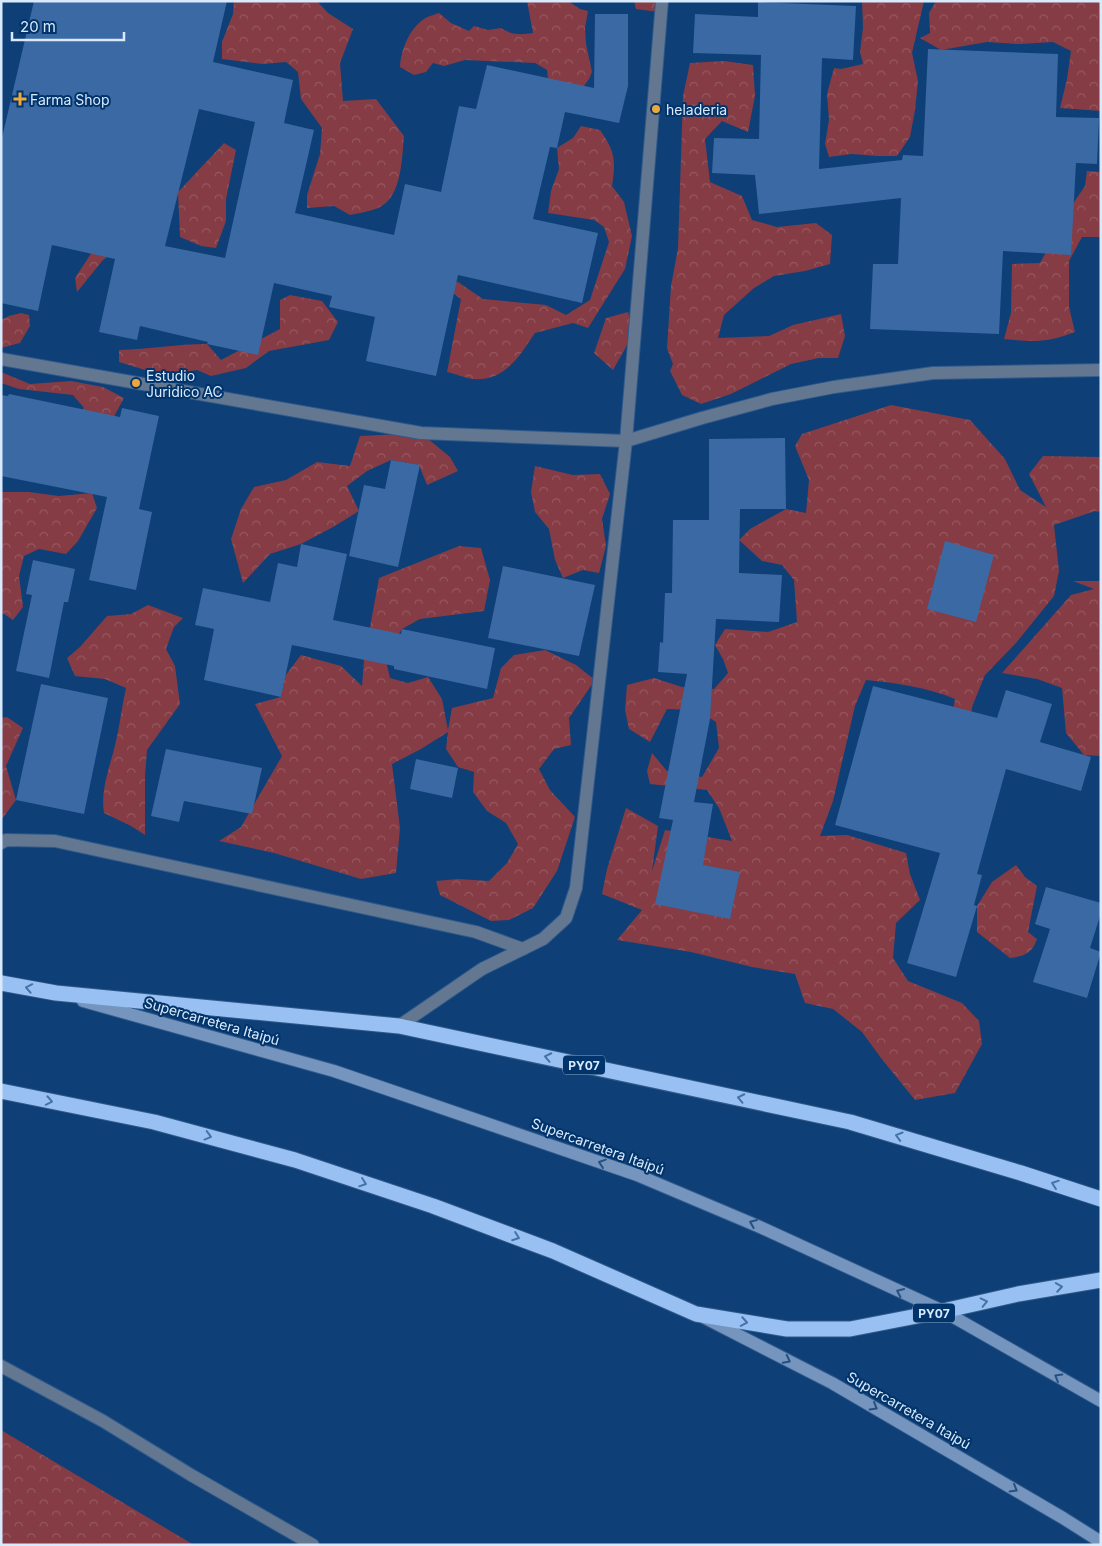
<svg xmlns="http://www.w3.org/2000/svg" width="1102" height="1546" font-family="Inter,sans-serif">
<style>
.forest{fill:url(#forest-crowns)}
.building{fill:#3a69a4;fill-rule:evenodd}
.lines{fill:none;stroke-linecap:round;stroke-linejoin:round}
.lane-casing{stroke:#2f5a8c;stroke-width:14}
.street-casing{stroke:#2f5a8c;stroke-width:14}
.secondary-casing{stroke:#2f5a8c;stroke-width:14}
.highway-casing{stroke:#2f5a8c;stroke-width:17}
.lane{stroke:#637791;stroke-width:12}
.street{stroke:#637791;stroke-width:12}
.secondary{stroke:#7595be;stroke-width:12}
.highway{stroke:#99c0f3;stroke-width:15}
.oneway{stroke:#4573a8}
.oneway2{stroke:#245183}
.poi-dot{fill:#eda83b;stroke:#01346a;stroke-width:2}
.labels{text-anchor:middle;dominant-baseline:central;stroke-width:4;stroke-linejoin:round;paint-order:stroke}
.shield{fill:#01346a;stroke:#99b3d2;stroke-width:1}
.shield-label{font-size:12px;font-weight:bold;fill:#daeafe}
.poi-label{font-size:14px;fill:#daeafe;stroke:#01346a;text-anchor:start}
.street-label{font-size:14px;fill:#daeafe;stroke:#01346a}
</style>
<defs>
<pattern id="forest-crowns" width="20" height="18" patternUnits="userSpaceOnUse" patternTransform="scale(1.25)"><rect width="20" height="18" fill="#853c44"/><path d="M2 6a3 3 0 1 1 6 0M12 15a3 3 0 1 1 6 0" fill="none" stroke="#965860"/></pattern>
</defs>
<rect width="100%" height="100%" fill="#0e3f76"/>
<!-- forest -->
<g class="forest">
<path d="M 234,1 L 317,1 L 328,13 L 353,29 L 340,63 L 343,101 L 376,99 L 404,136 C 402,157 402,196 380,207 C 372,211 360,213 350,215 L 334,206 L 307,208 L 307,195 L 320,154 L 322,128 L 301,99 L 298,72 L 286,62 L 263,64 L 222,59 L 222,42 L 233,14 Z"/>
<path d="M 527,1 L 568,1 L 580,9 L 588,11 L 585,28 L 586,44 L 592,72 L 589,79 L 578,94 L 549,91 L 547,70 L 535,63 L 465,60 L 444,66 L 433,63 L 426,72 L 414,75 L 400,67 C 401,50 409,29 424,19 C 428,16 434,15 439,13 L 451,23 L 469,31 L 474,26 L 488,30 L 501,28 C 512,35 520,35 533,33 Z"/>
<polygon points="634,1 657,1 658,12 636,9"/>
<polygon points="862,1 924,1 912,53 918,81 915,110 910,137 897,156 878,156 852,154 829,157 825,144 829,120 827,94 834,68 841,69 863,64 860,52 863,28"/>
<polygon points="936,1 1101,1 1101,111 1060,108 1067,79 1071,51 1053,42 1020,44 987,42 941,50 920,38 930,33 929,13"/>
<polygon points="724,61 753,65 755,96 748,132 722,121 705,139 710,182 742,196 752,220 777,227 816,223 832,235 830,264 805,271 774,276 754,288 724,315 718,338 769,336 793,325 841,314 845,336 838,358 819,358 791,364 731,394 701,404 682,395 670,371 673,364 667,348 671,286 678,248 683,96 690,63"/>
<path d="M 581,126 L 600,130 C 615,151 616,161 612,186 L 624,202 L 632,236 L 625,269 L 588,328 L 573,323 L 535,333 C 520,355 505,382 473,379 C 465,378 456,374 447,372 L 461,299 L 442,285 L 458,282 L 483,299 L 546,305 L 566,315 L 590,300 L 609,242 L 604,227 L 594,220 L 548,213 L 551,191 L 559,169 L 557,148 L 573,138 Z"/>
<polygon points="224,143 236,150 226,199 226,221 216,248 201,246 180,237 178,192"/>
<path d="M 1087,171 L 1101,172 L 1101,237 L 1082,237 L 1069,261 L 1069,307 L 1075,332 C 1047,343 1033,342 1004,339 L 1011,313 L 1012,264 L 1040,263 L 1072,205 L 1085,186 Z"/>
<polygon points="129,241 103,260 77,292 75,278 96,246"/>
<path d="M 290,295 L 322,301 L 338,322 L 329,340 L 269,351 L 246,368 L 211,376 L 197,370 L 176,373 L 155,373 L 119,362 L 119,350 C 149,349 177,344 207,344 L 221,360 L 280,329 L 280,300 Z"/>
<polygon points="628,312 632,329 626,347 613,370 594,353 606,318"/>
<polygon points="21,313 29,315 30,326 20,343 1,348 1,320 9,316"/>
<polygon points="1,372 30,384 71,381 103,387 124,398 111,422 68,429 84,408 73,395 19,389 1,383"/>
<path d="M 891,405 L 970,420 L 1005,459 L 1020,490 L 1046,507 L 1029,474 L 1043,456 L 1101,457 L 1101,512 L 1095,511 L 1054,525 L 1059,571 L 1054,596 L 1016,643 L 985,675 L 972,707 L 970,731 L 950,728 L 955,699 C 926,687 897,683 866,680 L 855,706 L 833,801 L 820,836 L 847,835 L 906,853 L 910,874 L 920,900 L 896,923 L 893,958 L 908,981 L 962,1003 L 979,1021 L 982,1044 L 955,1093 L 915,1100 L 881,1058 L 862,1032 L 833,1009 L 805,1003 L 795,974 L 752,967 L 691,952 L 617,940 L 642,910 L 602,894 L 607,869 L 626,808 L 658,826 L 652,871 L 665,830 L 732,841 L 719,808 L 707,790 L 650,784 L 647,771 L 652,753 L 667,771 L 702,777 L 719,748 L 716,722 L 697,710 L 667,709 L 650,742 L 629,729 L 625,710 L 627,685 L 654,678 L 682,687 L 714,689 L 728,673 L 723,659 L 715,645 L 725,629 L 768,632 L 797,622 L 794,580 L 782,565 L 762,561 L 739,540 L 750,529 L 786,509 L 806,513 L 809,480 L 795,446 L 802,434 Z"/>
<polygon points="421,433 450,457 458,471 427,485 419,465 391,460 367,471 347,486 359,511 333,527 301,544 270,554 243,583 231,539 241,509 254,487 286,480 317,462 350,466 360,436"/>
<polygon points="535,466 573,475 600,474 610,494 602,519 606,546 599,573 583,570 563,578 555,560 549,529 535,512 531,492"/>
<polygon points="1,492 29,492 59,496 92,493 97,508 78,541 66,554 39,549 24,556 19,576 23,607 13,620 1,612"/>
<polygon points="459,546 481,548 490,580 484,611 420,619 402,629 385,657 390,678 408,683 428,677 442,699 448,730 452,708 493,698 501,668 514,655 545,650 576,665 595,680 569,718 571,745 554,749 539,769 550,790 575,817 557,871 533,908 509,920 491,921 440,895 436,881 458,879 489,881 507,863 518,844 506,823 487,811 473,792 474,772 458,767 446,749 448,732 421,749 392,764 400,828 396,873 361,879 274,853 219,841 241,827 282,756 255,704 281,697 285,676 301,655 341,666 362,686 364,660 379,578"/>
<polygon points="1073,581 1101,581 1101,756 1084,755 1066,733 1062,688 1037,679 1002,673 1071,595 1094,589"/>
<path d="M 148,605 L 183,618 L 174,627 L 166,649 L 175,666 L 180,704 L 147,750 L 145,776 L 145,835 L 131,826 L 104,813 C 100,789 111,764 116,741 C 120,723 122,706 126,688 L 105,679 L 75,676 L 67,658 L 80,647 L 107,616 L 131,614 Z"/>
<polygon points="7,717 23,728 6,766 16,800 2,819 1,718"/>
<path d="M 1016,865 L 1025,877 L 1037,886 L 1028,932 L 1037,939 C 1032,954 1024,956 1010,958 L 977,932 L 977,906 L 992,882 Z"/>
<polygon points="1,1430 194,1545 1,1545"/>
</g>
<!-- building -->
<g class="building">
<path d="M 34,1 L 227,1 L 213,62 L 293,80 L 284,123 L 314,130 L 295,213 L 394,235 L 405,184 L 441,192 L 459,106 L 476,109 L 487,65 L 594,88 L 595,14 L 628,14 L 628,86 L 619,123 L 565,112 L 557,148 L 550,147 L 533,219 L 598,233 L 582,303 L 458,275 L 436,376 L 366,361 L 375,317 L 329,307 L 332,296 L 274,283 L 258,355 L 207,344 L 208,342 L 140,326 L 137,340 L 99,332 L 115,259 L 52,245 L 38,311 L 1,303 L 1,142 ZM 199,109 L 255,122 L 225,258 L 165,246 Z"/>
<polygon points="758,2 856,6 853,60 822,58 819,169 902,160 903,155 923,156 928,49 1058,54 1056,117 1099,118 1097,164 1076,163 1071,255 1003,251 999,334 870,329 873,264 898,264 901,198 759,214 755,175 712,173 714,138 759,139 761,55 693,53 695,14 758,17"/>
<polygon points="9,394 120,417 122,408 159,416 139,509 152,512 136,590 89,580 107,497 1,476 1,395 8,396"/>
<polygon points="785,438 786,509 740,509 739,573 782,575 779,622 716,619 710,719 694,802 713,804 703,865 740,872 730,919 655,904 673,820 659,818 687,674 658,672 660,642 663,643 665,593 672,593 673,520 709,520 709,439"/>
<polygon points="391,460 420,465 398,567 349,556 364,485 385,489"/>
<polygon points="945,541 994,555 976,622 927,609"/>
<polygon points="301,544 347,554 333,620 401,634 402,629 495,648 487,689 394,669 394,666 292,645 281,697 204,680 214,629 195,625 203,588 270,602 278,563 297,567"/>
<polygon points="33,560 75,569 68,602 64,602 49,678 16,671 32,595 26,594"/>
<polygon points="503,566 595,585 579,656 488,638"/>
<polygon points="41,684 108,698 84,814 16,800"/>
<polygon points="873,686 997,718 1006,690 1052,704 1040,742 1091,757 1081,791 1006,769 977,874 982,875 974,905 977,906 956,977 907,963 940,853 835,825"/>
<polygon points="166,749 262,768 252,814 184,801 179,822 151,816"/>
<polygon points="416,759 458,768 452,798 410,789"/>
<polygon points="1046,887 1101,903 1101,913 1090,948 1101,952 1087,998 1033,982 1050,929 1035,924"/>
</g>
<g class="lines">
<!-- lane casing -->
<g class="lane-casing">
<polyline id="lane" points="1,1366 103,1421 191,1475 313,1545"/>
</g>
<!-- street casing -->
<g class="street-casing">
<g id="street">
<polyline points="1,359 421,433 626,441 702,418 772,399 834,387 933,373 1101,370"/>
<polyline points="1,843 6,840 55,841 476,932 523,949"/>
<polyline points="399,1026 482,969 543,939 566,918 576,888 626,441 662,1"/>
</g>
</g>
<!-- secondary casing -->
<g class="secondary-casing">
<g id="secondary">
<polyline points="83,1001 334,1071 637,1175 760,1227 943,1311 1101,1401"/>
<polyline points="705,1318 832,1383 1063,1518 1101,1542"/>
</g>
</g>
<!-- highway casing -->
<g class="highway-casing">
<g id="highway">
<polyline points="1,983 56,993 399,1026 850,1122 1021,1173 1101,1199"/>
<polyline points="1,1091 154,1122 295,1160 433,1206 553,1251 696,1314 787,1329 850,1329 943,1311 1018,1294 1101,1280"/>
</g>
</g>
<!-- lane -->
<use href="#lane" class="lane"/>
<!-- street -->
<use href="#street" class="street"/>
<!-- secondary -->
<use href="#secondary" class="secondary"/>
<!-- highway -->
<use href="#highway" class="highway"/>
</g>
<!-- one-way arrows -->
<defs><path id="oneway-chevron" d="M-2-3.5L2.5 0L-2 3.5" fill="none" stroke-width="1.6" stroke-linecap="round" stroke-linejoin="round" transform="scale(1.25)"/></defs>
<g class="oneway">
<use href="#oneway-chevron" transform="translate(29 988) rotate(-169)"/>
<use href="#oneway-chevron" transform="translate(548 1057) rotate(-168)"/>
<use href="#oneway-chevron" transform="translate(741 1098) rotate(-168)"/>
<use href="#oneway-chevron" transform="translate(49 1101) rotate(11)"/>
<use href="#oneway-chevron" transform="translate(208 1136) rotate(15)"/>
<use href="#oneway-chevron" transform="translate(899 1136) rotate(-164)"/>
<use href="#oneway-chevron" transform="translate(363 1183) rotate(19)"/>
<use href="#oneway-chevron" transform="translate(1055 1184) rotate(-161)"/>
<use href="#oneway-chevron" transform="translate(516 1237) rotate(20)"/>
<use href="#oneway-chevron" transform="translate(1059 1287) rotate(-9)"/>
<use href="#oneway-chevron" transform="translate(984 1302) rotate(-13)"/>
<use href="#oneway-chevron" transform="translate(744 1322) rotate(10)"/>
</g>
<g class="oneway2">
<use href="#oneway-chevron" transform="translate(602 1163) rotate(-161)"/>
<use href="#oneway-chevron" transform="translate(753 1223) rotate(-157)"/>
<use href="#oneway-chevron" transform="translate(900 1292) rotate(-155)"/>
<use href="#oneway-chevron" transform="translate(787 1360) rotate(27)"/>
<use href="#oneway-chevron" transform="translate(1058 1377) rotate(-150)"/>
<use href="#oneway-chevron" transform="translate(874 1407) rotate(30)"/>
<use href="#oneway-chevron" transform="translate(1014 1489) rotate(30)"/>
</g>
<!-- markers -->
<g class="poi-dot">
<path d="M17.5 91.5h5v5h5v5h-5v5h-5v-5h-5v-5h5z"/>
<circle cx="656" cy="109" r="5"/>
<circle cx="136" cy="383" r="5"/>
</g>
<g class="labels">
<!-- shield labels -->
<g class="shield">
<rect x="563" y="1055.5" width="42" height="19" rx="4"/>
<rect x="913" y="1303.5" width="42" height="19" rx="4"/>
</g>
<g class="shield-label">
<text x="584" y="1065">PY07</text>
<text x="934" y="1313">PY07</text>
</g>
<!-- poi labels -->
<g class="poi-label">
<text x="30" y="99">Farma Shop</text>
<text x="666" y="109">heladeria</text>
<text x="146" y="375">Estudio<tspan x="146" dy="16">Juridico AC</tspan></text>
</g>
<!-- street labels -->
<g class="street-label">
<text transform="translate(212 1021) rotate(16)">Supercarretera Itaipú</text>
<text transform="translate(598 1146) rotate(20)">Supercarretera Itaipú</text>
<text transform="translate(909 1410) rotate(30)">Supercarretera Itaipú</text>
</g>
</g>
<!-- border -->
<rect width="1102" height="1546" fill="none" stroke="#daeafe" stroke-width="5"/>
<!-- scale -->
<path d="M12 32v8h112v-8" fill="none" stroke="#daeafe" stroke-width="2.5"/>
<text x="20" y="32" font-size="15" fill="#daeafe" stroke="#01346a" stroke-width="4" paint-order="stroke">20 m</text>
</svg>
